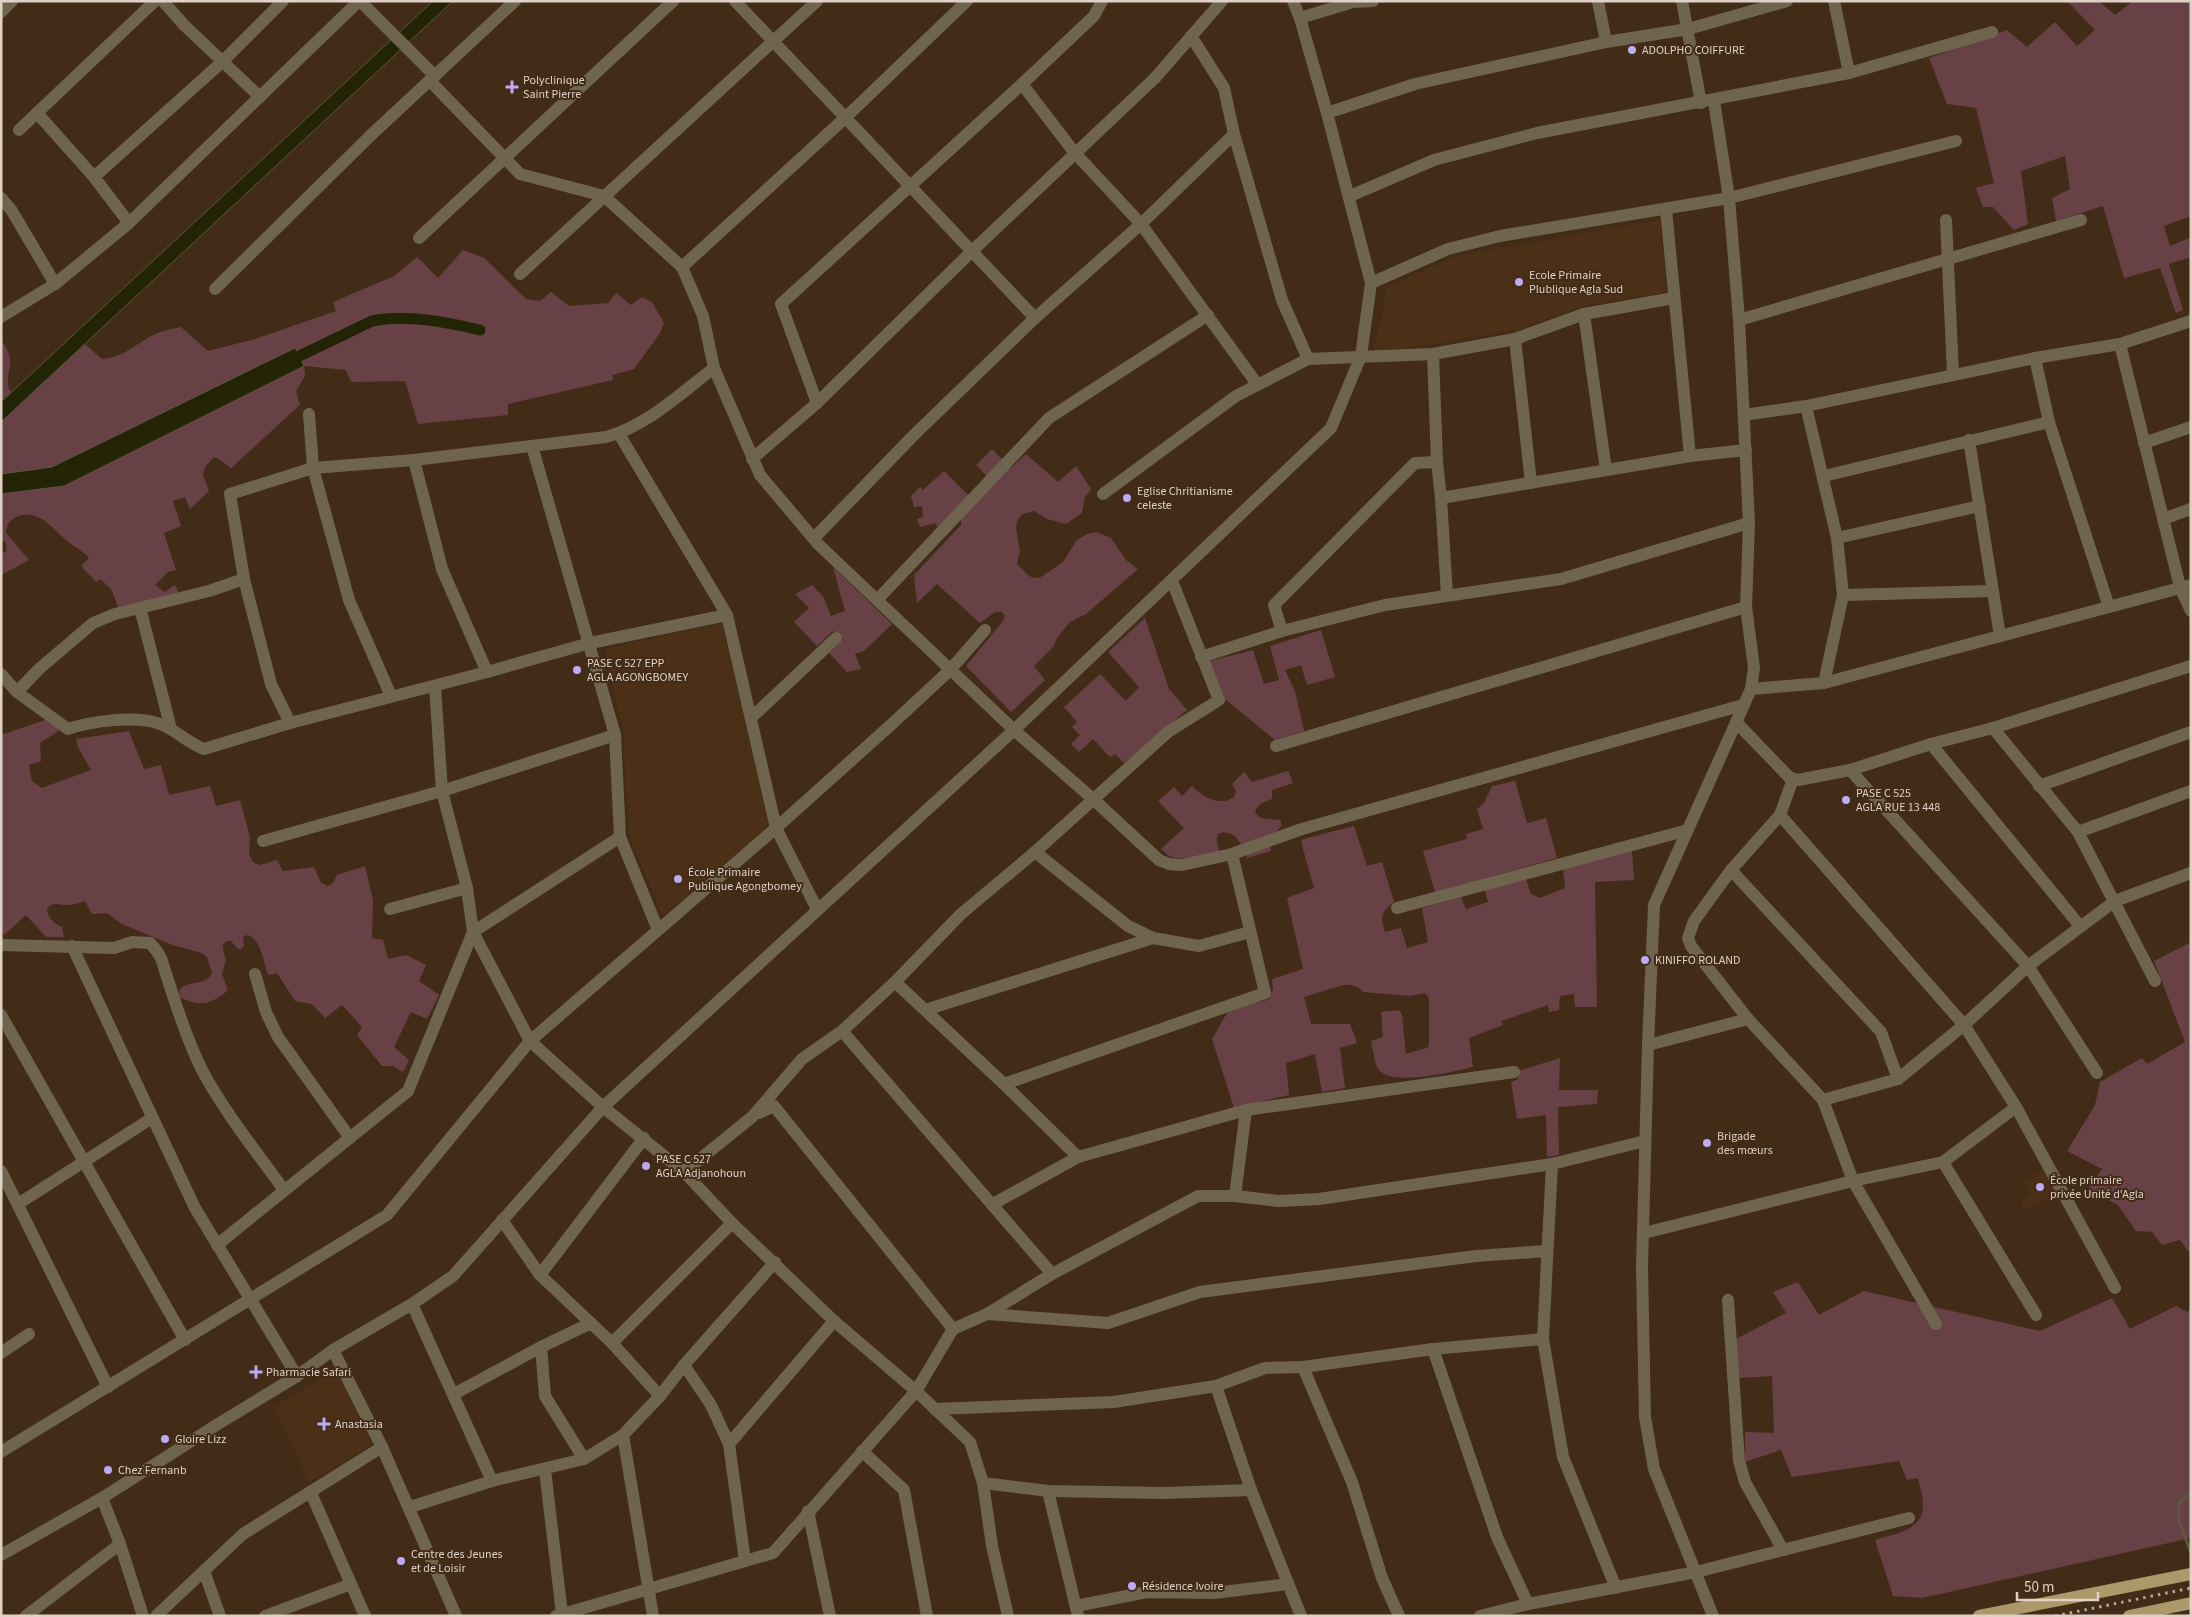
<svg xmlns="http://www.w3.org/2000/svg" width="2192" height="1617" font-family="'Source Sans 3',sans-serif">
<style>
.built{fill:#4b2f16}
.green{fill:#684146}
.water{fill:#232406;stroke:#5b583f}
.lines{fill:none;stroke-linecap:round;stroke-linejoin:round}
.stream{stroke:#5b583f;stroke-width:3}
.canal{stroke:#232406;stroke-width:11}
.minor{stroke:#6f654f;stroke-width:12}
.major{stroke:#ad986a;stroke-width:12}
.rail{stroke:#b7a799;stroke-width:3;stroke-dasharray:2.5 5;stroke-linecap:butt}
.poi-dot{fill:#bea9f4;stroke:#422c18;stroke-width:2}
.labels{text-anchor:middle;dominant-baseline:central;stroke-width:4;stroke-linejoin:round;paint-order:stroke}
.poi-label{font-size:12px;fill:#dfd1c5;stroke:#422c18;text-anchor:start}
</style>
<rect width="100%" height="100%" fill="#422c18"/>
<!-- built -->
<g class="built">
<polygon points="1660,220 1667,292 1582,306 1521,329 1378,353 1374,350 1387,288 1455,256"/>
<polygon points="722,623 769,826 663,916 629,836 623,733 605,649"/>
<polygon points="2044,1170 2057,1194 2025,1211 2020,1200 2030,1194 2023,1181"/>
<polygon points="337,1368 375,1442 309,1483 274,1407"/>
</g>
<!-- green -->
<g class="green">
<polygon points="2067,1 2099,1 2115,15 2133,1 2191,1 2191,216 2164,226 2170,246 2189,238 2191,257 2169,264 2183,310 2176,313 2160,268 2124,278 2103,206 2056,221 2052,198 2070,189 2065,156 2021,171 2028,224 2014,230 1993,207 1983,207 1976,188 1994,183 1976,108 1947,104 1929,58 2007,30 2027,47 2055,22 2077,46 2095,30"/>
<path d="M 463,250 L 484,258 L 526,299 L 540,301 L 551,292 L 569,306 L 608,303 L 616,293 L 631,305 L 642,297 L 652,302 L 664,323 L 660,333 L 634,369 L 612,375 L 613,380 L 508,404 L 508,415 L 418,424 L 405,381 L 351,382 L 346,370 L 304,366 L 305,376 L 296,391 L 300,405 L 231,468 L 219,459 L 214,457 L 205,467 L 203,475 L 209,491 L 190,509 L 185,497 L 173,501 L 181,526 L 164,533 L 176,570 L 168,572 L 155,585 L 165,592 L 175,585 L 180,596 L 119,609 L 111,589 L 100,579 L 96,582 L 81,566 L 89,558 C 83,551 78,549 71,544 C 55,533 41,508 19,516 C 10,519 7,524 6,533 L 29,560 L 1,575 L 1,553 L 7,551 L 5,541 L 1,542 L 1,494 L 64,486 L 303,366 L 295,348 L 52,467 L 1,474 L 1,422 L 85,344 L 102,359 C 122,358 135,345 151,336 C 161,331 171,329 181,327 L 208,351 L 255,339 L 336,311 L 333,302 L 394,276 L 417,257 L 438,278 Z"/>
<path d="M 1,341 C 20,362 1,376 11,393 L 1,402 Z"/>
<polygon points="992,449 1011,468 1026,454 1058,482 1076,466 1091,489 1085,497 1082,513 1066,524 1047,519 1034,511 1023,514 1018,519 1016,527 1020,551 1017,564 1029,576 1034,578 1041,577 1063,562 1077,540 1087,534 1096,532 1111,538 1126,560 1138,569 1086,614 1070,622 1057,638 1053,647 1034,666 1045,680 1011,712 966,666 1003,621 1005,616 1002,612 995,612 980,623 937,584 917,603 914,575 961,525 961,520 956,517 938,527 935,523 920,527 917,519 923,517 922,506 914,507 911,496 920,487 923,490 944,471 969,496 988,477 976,465"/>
<polygon points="833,567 892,624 864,651 855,654 861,669 847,672 829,653 843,639 833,631 817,646 794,622 809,608 795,594 812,585 824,598 831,616 845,611"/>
<polygon points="1145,618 1169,689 1187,710 1124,763 1115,754 1110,757 1093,739 1079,752 1071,744 1080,735 1072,727 1077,722 1064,707 1100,674 1126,701 1139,687 1108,652"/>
<polygon points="1321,630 1335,677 1307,685 1301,665 1285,670 1295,691 1304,731 1275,740 1225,699 1210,661 1253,650 1264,684 1279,680 1270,646"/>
<path d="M 48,719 L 60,730 L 40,743 L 41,761 L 29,765 L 32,781 L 42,788 L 91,770 L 78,747 L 76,739 L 129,731 L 144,769 L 161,765 L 169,795 L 210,786 L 216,806 L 240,800 L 250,837 L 249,854 L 253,862 L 260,865 L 277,860 L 283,871 L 314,867 L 321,883 L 328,886 L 333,883 L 337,875 L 365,866 L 373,900 L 372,938 L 383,940 L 388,959 L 406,955 L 426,965 L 419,981 L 439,995 L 427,1019 L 411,1012 L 394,1047 L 409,1060 L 403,1072 L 393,1066 L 382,1066 L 357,1035 L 362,1027 L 342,1005 L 325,1018 L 312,1004 L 295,1001 L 277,973 L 268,975 C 264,963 260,937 247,935 L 243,937 L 244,946 L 241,949 L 238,949 L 231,941 L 227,941 L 223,944 L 223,949 L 226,960 L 222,974 L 228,990 C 213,1004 199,1008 180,997 L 179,991 C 188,979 205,987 212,973 L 207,957 L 202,953 L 172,945 L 122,924 L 107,913 L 92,914 L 85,901 C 80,902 74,905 69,905 C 60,906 53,900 47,909 C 48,918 54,924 62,927 L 64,937 L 46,937 L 26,915 L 4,935 L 1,929 L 1,735 Z"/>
<path d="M 1288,771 L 1293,783 L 1272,790 L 1272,799 C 1264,802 1258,803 1255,812 L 1260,818 L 1280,820 L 1282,825 C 1273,837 1269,835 1271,851 L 1247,858 C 1243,846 1234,827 1218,834 C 1214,842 1222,850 1218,858 L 1175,858 L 1169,856 L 1161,849 L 1184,828 L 1158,801 L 1174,787 L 1182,796 L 1192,786 C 1203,797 1219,807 1234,797 L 1236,791 L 1232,784 L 1244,772 L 1252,782 Z"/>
<polygon points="1515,781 1527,823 1546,818 1557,858 1435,892 1423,851 1467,839 1466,834 1483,829 1477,809 1484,803 1492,786"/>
<path d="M 1354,826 L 1367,866 L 1382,862 L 1394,902 C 1381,911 1380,918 1385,932 L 1401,928 L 1407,948 L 1428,942 L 1422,908 L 1461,897 L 1466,909 L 1488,902 L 1485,890 L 1526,879 L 1531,894 L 1540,898 L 1565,888 L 1563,869 L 1632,851 L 1634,880 L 1595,882 L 1597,1007 L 1575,1007 L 1574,994 L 1560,996 L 1559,1010 L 1549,1012 L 1548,1005 L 1501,1021 L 1503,1025 L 1469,1038 L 1473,1067 C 1455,1071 1387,1089 1377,1067 C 1374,1060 1373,1049 1371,1041 L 1383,1037 L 1381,1012 L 1399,1010 L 1402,1015 L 1406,1054 L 1429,1047 L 1429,998 L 1425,993 L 1409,996 L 1363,992 C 1359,986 1350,984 1343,985 L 1304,997 L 1311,1024 L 1350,1024 L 1357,1043 L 1340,1048 L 1345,1088 L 1322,1092 L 1315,1054 L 1286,1063 L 1289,1095 L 1234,1108 L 1212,1039 C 1218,1031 1220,1023 1226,1015 C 1236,1002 1256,1005 1269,999 L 1273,989 L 1272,979 L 1303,969 L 1287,898 L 1314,888 L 1301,842 L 1303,839 Z"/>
<polygon points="2189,943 2191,946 2191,1255 2180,1240 2162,1245 2152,1232 2136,1231 2118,1205 2088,1189 2102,1169 2067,1151 2095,1105 2100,1082 2142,1058 2147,1064 2185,1042 2154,961"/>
<polygon points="1560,1058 1559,1090 1598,1090 1597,1104 1558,1107 1559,1155 1547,1157 1546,1115 1517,1119 1511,1082 1518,1079 1518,1071"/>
<path d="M 1798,1282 L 1819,1315 L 1864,1291 L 2040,1331 L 2112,1298 L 2130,1329 L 2176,1306 L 2187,1312 L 2191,1309 L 2191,1538 L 1922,1598 L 1893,1596 L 1875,1540 C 1894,1534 1923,1531 1923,1505 C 1923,1497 1920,1486 1918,1478 L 1907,1480 L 1899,1461 L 1792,1477 L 1781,1450 L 1745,1462 L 1745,1432 L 1774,1433 L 1772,1376 L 1739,1378 L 1736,1339 L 1786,1313 L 1773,1292 Z"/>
</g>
<!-- water -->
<g class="water">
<polygon points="433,1 453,1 1,422 1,402"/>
<polygon points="295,348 304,366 64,486 1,494 1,474 52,467"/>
</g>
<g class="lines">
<!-- stream -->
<path class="stream" d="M 2191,1495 C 2165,1502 2185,1534 2191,1553"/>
<!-- canal -->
<path class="canal" d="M 285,363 L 372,321 C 406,314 446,322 480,330"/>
<!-- minor -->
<g class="minor">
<polyline points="163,1 184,25 260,97"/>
<polyline points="360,1 435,76"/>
<polyline points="735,1 1035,318"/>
<polyline points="1598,1 1606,42"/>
<polyline points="1682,1 1701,103"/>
<polyline points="1834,1 1849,73"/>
<polyline points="1,12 12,1"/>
<polyline points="1300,18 1353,2 1373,1"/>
<polyline points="1191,36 1224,88 1234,134 1282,300 1308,359 1433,354 1515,339 1584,314 1674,298"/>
<polyline points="430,81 520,174 604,196 682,267 703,316 714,368 760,475 818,544 1014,730 1093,799 1159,860 1169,864 1182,865 1232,854 1302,829 1743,705"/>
<polyline points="1022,84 1074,152 1141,224 1257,384"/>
<polyline points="37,113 94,177 129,223"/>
<polyline points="1327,113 1415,84 1606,42 1688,29 1787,1"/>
<polyline points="19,130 155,1"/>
<polyline points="94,177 222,62 283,1"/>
<polyline points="1350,196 1434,160 1537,133 1849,73 1992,32"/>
<polyline points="1,198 12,211 55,284"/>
<polyline points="1666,210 1690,456"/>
<polyline points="1946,220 1953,374"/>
<polyline points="419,238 673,1"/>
<polyline points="682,267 845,118 967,1"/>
<polyline points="520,274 817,1"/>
<polyline points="1371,283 1448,249 1500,236 1729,198 1956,141"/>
<polyline points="215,289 370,136 515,1"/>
<polyline points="1584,314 1606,470"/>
<polyline points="1,317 55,284 129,223 359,1"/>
<polyline points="1739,320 2081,220"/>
<polyline points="1515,339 1531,483"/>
<polyline points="2120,344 2180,587 2191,611"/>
<polyline points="1433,354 1437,462 1441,498 1447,595"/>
<polyline points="2035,358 2049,422 2109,607"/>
<polyline points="817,403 781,304 1022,84 1094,16 1102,1"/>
<polyline points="1806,406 1837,538 1843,595 1824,683"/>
<polyline points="309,414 313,468 349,600 391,696"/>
<polyline points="1744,415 1806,406 2035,358 2120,344 2191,321"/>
<polyline points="619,434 727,615 776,828 817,909"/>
<polyline points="1969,440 2000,636"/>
<polyline points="2144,443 2191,427"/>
<polyline points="532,446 615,735 620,837 658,930"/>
<polyline points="752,459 817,403 971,252 1155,78 1222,1"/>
<polyline points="414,460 442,569 487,672"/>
<polyline points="1824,476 2049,422"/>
<polyline points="1103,494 1236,396 1308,359"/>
<polyline points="1441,498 1690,456 1746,450"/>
<polyline points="2163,519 2191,509"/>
<polyline points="814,538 914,435 1035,318 1141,224 1234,134"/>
<polyline points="1837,538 1980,506"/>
<polyline points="1843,595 1993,591"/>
<polyline points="877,600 1049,418 1208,315"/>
<polyline points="140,608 171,729"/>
<polyline points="1282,631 1274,605 1415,463 1437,462"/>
<polyline points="1201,657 1282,631 1385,605 1561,579 1749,523"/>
<path d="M 1,674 L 17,692 L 68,729 C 91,721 138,715 160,724 C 176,730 188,743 204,749 L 290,723 L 487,672 L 590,643 L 727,615"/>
<polyline points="1751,689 1824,683 2191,585"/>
<polyline points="17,692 39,669 93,623 115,614 209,591 244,579"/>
<polyline points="751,718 836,638"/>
<polyline points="1736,722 1789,777 1798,780 1850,770 1931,744 1993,728 2191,666"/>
<path d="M 290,723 L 271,684 L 244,579 L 230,494 L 313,468 L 414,460 L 606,437 C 647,426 681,393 714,368"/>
<polyline points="1993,728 2078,832 2155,981"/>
<polyline points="1931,744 2080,926"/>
<polyline points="1276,746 1746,607"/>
<polyline points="1850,770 2028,966 2097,1073"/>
<polyline points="1793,779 1780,815 1731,870 1694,921 1688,938 1691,946 1748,1019 1823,1100 1853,1181 1936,1324"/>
<polyline points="2039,786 2191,732"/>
<polyline points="1780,815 1964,1025 2016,1107 2115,1288"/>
<polyline points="2078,832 2191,791"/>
<polyline points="620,837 473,932 530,1041 603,1107 684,1172 732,1223 834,1321 916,1391 970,1442 983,1483 992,1546 1008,1616"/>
<polyline points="263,841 442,791 615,735"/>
<polyline points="1035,852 1128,926 1153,938 1199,946 1250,932"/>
<polyline points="1731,870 1881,1032 1898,1079"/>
<polyline points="1397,908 1688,830"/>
<polyline points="390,909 467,888"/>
<path d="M 1,945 L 114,948 L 132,942 L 150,943 L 156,950 L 161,958 C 172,993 186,1038 202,1070 C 225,1113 256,1151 284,1190"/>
<polyline points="72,946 195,1208 297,1376"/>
<polyline points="255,974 266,1012 278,1037 350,1138"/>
<polyline points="895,982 1004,1084 1078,1157"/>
<polyline points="925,1010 1153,938"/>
<polyline points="1,1015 185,1340"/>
<polyline points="842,1031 1052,1274"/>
<polyline points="1648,1045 1748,1019"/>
<polyline points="1004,1084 1265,993 1232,854"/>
<polyline points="1823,1100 1898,1079 1964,1025 2028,966 2115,901 2191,873"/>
<polyline points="759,1113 774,1106 953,1329"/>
<polyline points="1943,1162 2036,1315"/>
<polyline points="1552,1164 1543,1339 1563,1457 1616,1588"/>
<polyline points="1,1171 108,1387"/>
<polyline points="684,1172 752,1117 802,1059 842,1031 895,982 961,914 1035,852 1168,732 1219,700 1172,581"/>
<polyline points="1235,1196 1246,1110"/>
<polyline points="18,1204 152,1118"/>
<polyline points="993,1204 1078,1157 1246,1110 1514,1072"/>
<polyline points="502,1220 540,1275 612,1343 660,1396"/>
<polyline points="1644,1233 1853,1181 1943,1162 2016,1107"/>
<polyline points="217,1245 408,1091 473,932 467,888 442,791 435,686"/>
<polyline points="540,1275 644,1138"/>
<polyline points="1728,1300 1739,1461 1745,1482 1783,1550"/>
<polyline points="412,1304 492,1481"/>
<polyline points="987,1314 1108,1323 1200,1292 1476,1256 1547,1251"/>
<polyline points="612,1343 732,1223"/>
<polyline points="541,1347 545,1396 584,1459"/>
<polyline points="1433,1349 1497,1537 1528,1604"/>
<polyline points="333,1350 382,1447 456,1616"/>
<polyline points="1,1353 29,1334"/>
<polyline points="684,1365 711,1405 729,1444 745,1561"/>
<polyline points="1303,1367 1352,1482 1382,1578 1399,1616"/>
<polyline points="1216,1386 1251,1490 1301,1616"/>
<polyline points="454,1394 541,1347 591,1323"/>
<polyline points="935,1409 1114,1402 1216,1386 1265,1368 1303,1367 1433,1349 1543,1339"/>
<polyline points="623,1435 653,1616"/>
<polyline points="729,1444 834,1321"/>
<polyline points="862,1451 904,1490 927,1616"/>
<polyline points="1,1452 387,1215 530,1041 776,828 893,723 950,670 985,630"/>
<polyline points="545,1470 562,1614"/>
<polyline points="983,1483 1048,1491 1164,1493 1251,1490"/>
<polyline points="1048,1491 1078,1616"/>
<polyline points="311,1493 365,1616"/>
<polyline points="102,1498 120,1544 143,1616"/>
<polyline points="410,1507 492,1481 584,1459 623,1435 660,1396 684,1365 775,1262"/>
<polyline points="808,1511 830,1616"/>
<polyline points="1,1555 102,1498 218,1424 297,1376 333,1350 412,1304 453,1276 603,1107 1014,730 1331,428 1361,356 1371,283 1327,113 1300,18 1293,1"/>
<polyline points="204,1571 220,1616"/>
<polyline points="1076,1606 1147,1592 1214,1593 1288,1584"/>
<polyline points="26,1616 120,1544"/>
<polyline points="156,1616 243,1534 382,1447"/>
<polyline points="265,1616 351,1584"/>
<polyline points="556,1616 773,1553 916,1391 953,1329 987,1314 1052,1274 1198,1196 1235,1196 1279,1201 1319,1199 1552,1164 1645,1141"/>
<polyline points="1480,1616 1528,1604 1696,1572 1909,1518"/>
<polyline points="1713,1616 1654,1469 1645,1417 1642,1267 1648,1045 1654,905 1751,689 1754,668 1746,607 1749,523 1739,320 1729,198 1714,101"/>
</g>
<!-- major -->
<g class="major">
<polyline points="1979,1616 2191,1574"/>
<polyline points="2129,1616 2191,1603"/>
</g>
<!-- rail -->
<polyline class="rail" points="2055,1616 2191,1588"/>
</g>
<!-- markers -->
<g class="poi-dot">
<circle cx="1632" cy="50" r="5"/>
<path d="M509.5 79.5h5v5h5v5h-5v5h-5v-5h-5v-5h5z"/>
<circle cx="1519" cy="282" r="5"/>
<circle cx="1127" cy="498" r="5"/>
<circle cx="577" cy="670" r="5"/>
<circle cx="1846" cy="800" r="5"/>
<circle cx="678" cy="879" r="5"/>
<circle cx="1645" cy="960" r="5"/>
<circle cx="1707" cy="1143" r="5"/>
<circle cx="646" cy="1166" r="5"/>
<circle cx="2040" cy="1187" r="5"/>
<path d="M253.5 1364.5h5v5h5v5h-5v5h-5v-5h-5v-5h5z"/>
<path d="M321.5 1416.5h5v5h5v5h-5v5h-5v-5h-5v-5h5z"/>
<circle cx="165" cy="1439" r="5"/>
<circle cx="108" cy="1470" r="5"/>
<circle cx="401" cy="1561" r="5"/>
<circle cx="1132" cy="1586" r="5"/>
</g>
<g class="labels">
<!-- poi labels -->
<g class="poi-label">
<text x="1642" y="50">ADOLPHO COIFFURE</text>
<text x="523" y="80">Polyclinique<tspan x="523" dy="14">Saint Pierre</tspan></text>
<text x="1529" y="275">Ecole Primaire<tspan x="1529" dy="14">Plublique Agla Sud</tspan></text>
<text x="1137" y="491">Eglise Chritianisme<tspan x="1137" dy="14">celeste</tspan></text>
<text x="587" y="663">PASE C 527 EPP<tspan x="587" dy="14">AGLA AGONGBOMEY</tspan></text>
<text x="1856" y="793">PASE C 525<tspan x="1856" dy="14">AGLA RUE 13 448</tspan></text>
<text x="688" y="872">École Primaire<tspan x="688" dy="14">Publique Agongbomey</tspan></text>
<text x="1655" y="960">KINIFFO ROLAND</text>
<text x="1717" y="1136">Brigade<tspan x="1717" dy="14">des mœurs</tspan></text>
<text x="656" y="1159">PASE C 527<tspan x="656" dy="14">AGLA Adjanohoun</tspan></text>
<text x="2050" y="1180">École primaire<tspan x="2050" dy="14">privée Unité d'Agla</tspan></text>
<text x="266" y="1372">Pharmacie Safari</text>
<text x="335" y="1424">Anastasia</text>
<text x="175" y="1439">Gloire Lizz</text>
<text x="118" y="1470">Chez Fernanb</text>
<text x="411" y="1554">Centre des Jeunes<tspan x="411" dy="14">et de Loisir</tspan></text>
<text x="1142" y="1586">Résidence Ivoire</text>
</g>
</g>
<!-- border -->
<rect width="2192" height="1617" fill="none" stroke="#dfd1c5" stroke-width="5"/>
<!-- scale -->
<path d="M2017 1592v8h81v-8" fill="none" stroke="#dfd1c5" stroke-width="2.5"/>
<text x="2024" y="1592" font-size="15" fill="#dfd1c5" stroke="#422c18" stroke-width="4" paint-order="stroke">50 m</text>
</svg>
